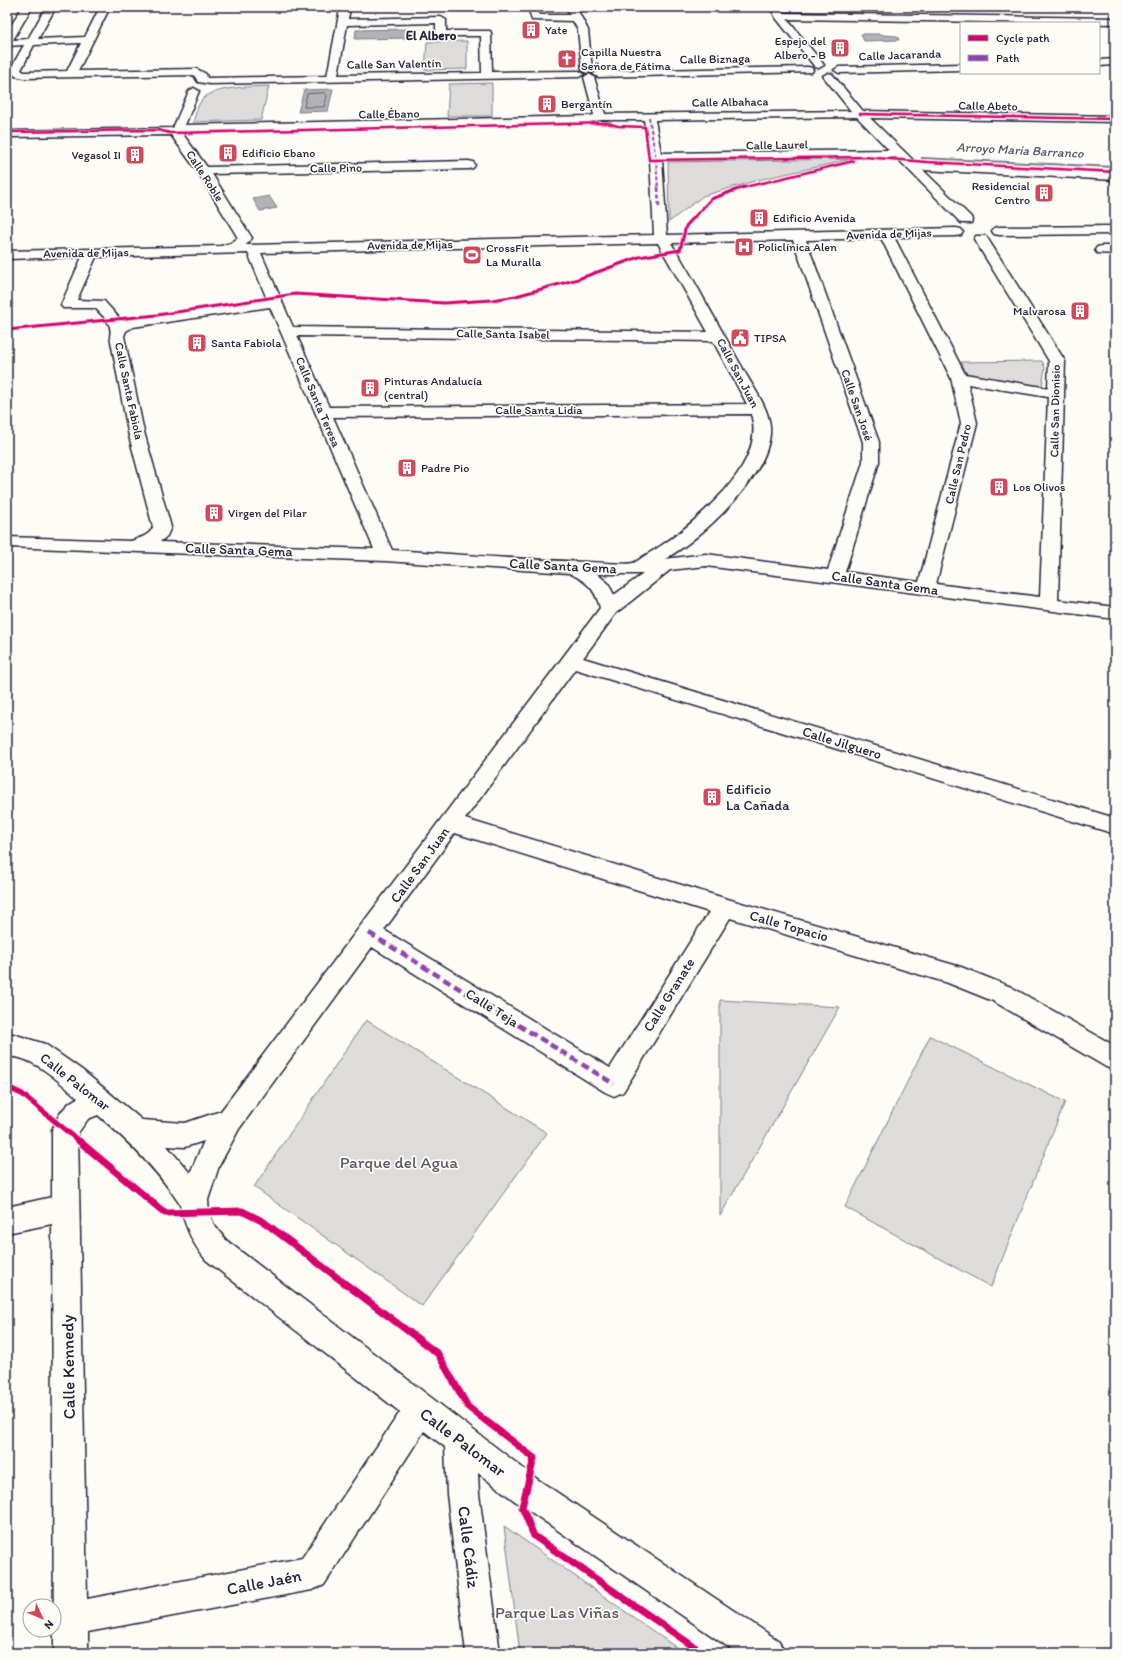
<svg xmlns="http://www.w3.org/2000/svg" width="1122" height="1660" font-family="Itim,sans-serif">
<style>
.green{fill:#dddcdb;stroke:#807f8b}
.water{fill:#b2b2b7;stroke:#787885}
.lines{fill:none;stroke-linecap:round;stroke-linejoin:round}
.shore{stroke:#5c5c6d;stroke-width:1}
.stream{fill:#787885;fill-rule:evenodd}
.minor-casing{stroke:#22223b;stroke-width:3}
.minor{fill:#fdfcf7;fill-rule:evenodd}
.quiet-far2{stroke:#8e44ad;stroke-width:2;stroke-dasharray:4 2;stroke-linecap:butt}
.quiet-far1{stroke:#8e44ad;stroke-width:2.5;stroke-dasharray:5 2.5;stroke-linecap:butt}
.quiet{stroke:#8e44ad;stroke-width:4.5;stroke-dasharray:8 4.5;stroke-linecap:butt}
.cycleway-far3-casing{stroke:#fdfcf7;stroke-width:3.5}
.cycleway-far2-casing{stroke:#fdfcf7;stroke-width:4.5}
.cycleway-far1-casing{stroke:#fdfcf7;stroke-width:8}
.cycleway-casing{stroke:#fdfcf7;stroke-width:10}
.cycleway-far3{stroke:#d6006c;stroke-width:2.5}
.cycleway-far2{stroke:#d6006c;stroke-width:3}
.cycleway-far1{stroke:#d6006c;stroke-width:5.5}
.cycleway{stroke:#d6006c;stroke-width:7}
.labels{text-anchor:middle;dominant-baseline:central;stroke-width:3.5;stroke-linejoin:round;paint-order:stroke}
.far-poi-label{font-size:12px;fill:#22223b;stroke:#fdfcf7;text-anchor:start}
.far-street-label{font-size:12px;fill:#22223b;stroke:#fdfcf7}
.far-neighbourhood-label{font-size:13px;font-weight:bold;fill:#22223b;stroke:#fdfcf7}
.far-water-label{font-size:13px;font-style:italic;fill:#545466;stroke:#fdfcf7}
.street-label{font-size:14px;fill:#22223b;stroke:#fdfcf7}
.poi-label{font-size:14px;fill:#22223b;stroke:#fdfcf7;text-anchor:start}
.near-park-label{font-size:17px;fill:#5a5a6b;stroke:#fdfcf7}
.near-street-label{font-size:17px;fill:#22223b;stroke:#fdfcf7}
</style>
<rect width="100%" height="100%" fill="#fdfcf7"/>
<filter id="ink" filterUnits="userSpaceOnUse"><feTurbulence type="fractalNoise" baseFrequency=".025" numOctaves="2"/><feDisplacementMap in="SourceGraphic" scale="8" xChannelSelector="R" yChannelSelector="G"/><feConvolveMatrix kernelMatrix="1 2 1 2 8 2 1 2 1" color-interpolation-filters="sRGB"/></filter>
<g filter="url(#ink)">
<!-- green -->
<g class="green">
<polygon points="467,41 467,69 425,70 427,42"/>
<polygon points="492,83 492,116 447,116 449,84"/>
<path d="M 269,86 L 261,120 L 193,122 C 195,116 197,107 201,101 C 212,86 251,87 269,86 Z"/>
<polygon points="852,159 758,180 703,196 669,222 668,162"/>
<polygon points="1042,361 1045,368 1042,386 968,377 961,362"/>
<polygon points="720,1000 840,1007 720,1216"/>
<polygon points="366,1020 547,1133 422,1306 254,1187"/>
<polygon points="930,1036 1065,1102 991,1287 845,1207"/>
<polygon points="504,1526 684,1653 520,1653"/>
</g>
<!-- water -->
<g class="water">
<polygon points="411,29 410,38 355,39 356,30"/>
<polygon points="861,34 882,34 883,35 897,36 899,40 864,41"/>
<polygon points="333,89 328,111 298,112 304,90"/>
<polygon points="269,196 277,208 260,211 253,199"/>
</g>
<g class="lines">
<!-- shore -->
<polygon class="shore" points="325,93 327,96 324,107 304,107 307,94"/>
<!-- stream -->
<polygon class="stream" points="921,157 1115,166 1115,168 923,159 921,159"/>
<!-- minor casing -->
<g class="minor-casing">
<g id="minor">
<path d="M 22,7 L 32,7 L 13,40 L 28,39 L 46,7 L 56,7 L 38,39 L 85,37 L 100,7 L 110,7 L 78,71 L 197,69 L 206,74 L 207,78 L 327,76 L 340,9 L 342,7 L 348,7 L 350,9 L 348,19 L 441,17 L 446,20 L 446,31 L 490,31 L 491,33 L 492,72 L 579,71 L 584,74 L 579,77 L 210,84 L 198,82 L 194,75 L 24,78 L 15,76 L 10,70 L 24,45 L 7,46 L 7,33 ZM 436,23 L 436,34 L 437,36 L 481,36 L 482,73 L 338,75 L 347,25 ZM 81,43 L 67,71 L 24,72 L 21,70 L 34,45 Z"/>
<polygon points="528,7 538,7 539,15 570,15 566,7 576,7 588,30 592,70 591,72 587,73 582,70 578,30 573,21 532,20"/>
<polygon points="770,7 780,7 783,13 1115,18 1115,24 787,19 824,65 819,68 815,67 776,18"/>
<polygon points="1115,59 1115,65 1099,66 1099,60"/>
<polygon points="961,64 961,70 839,73 834,70 839,67"/>
<polygon points="808,67 812,68 813,70 812,72 598,77 593,74 598,71"/>
<path d="M 828,73 L 832,74 L 863,111 L 1115,116 L 1115,122 L 870,118 L 915,162 L 1115,172 L 1115,180 L 923,170 L 971,217 L 972,220 L 971,223 L 961,223 L 896,157 L 662,160 L 667,235 L 956,228 L 961,229 L 963,232 L 961,235 L 956,236 L 894,237 L 965,374 L 1048,388 L 1049,361 L 974,239 L 976,236 L 986,236 L 1065,361 L 1058,600 L 1115,607 L 1115,619 L 706,566 L 670,570 L 616,613 L 583,658 L 1115,818 L 1115,834 L 575,669 L 465,819 L 724,898 L 961,967 L 1011,987 L 1115,1046 L 1115,1070 L 1106,1067 L 993,1001 L 948,983 L 730,918 L 623,1092 L 614,1096 L 605,1092 L 372,947 L 239,1129 L 219,1166 L 208,1200 L 209,1213 L 214,1225 L 226,1240 L 537,1479 L 779,1641 L 784,1653 L 737,1653 L 515,1501 L 478,1473 L 479,1494 L 500,1653 L 466,1653 L 447,1494 L 445,1447 L 424,1431 L 324,1585 L 312,1590 L 88,1632 L 88,1653 L 54,1653 L 52,1224 L 7,1233 L 7,1207 L 52,1197 L 52,1130 C 57,1117 65,1103 78,1098 C 62,1084 30,1053 7,1057 L 7,1035 L 13,1034 L 45,1044 L 82,1070 L 142,1120 L 185,1123 L 221,1111 L 600,608 C 595,588 587,582 569,573 L 385,561 L 7,547 L 7,537 L 131,541 C 139,538 150,536 153,527 L 128,432 L 110,336 C 113,324 104,317 95,308 L 63,308 L 61,305 L 82,257 L 7,259 L 7,251 L 221,246 L 231,243 L 238,238 L 198,172 L 171,135 L 7,137 L 7,131 L 173,128 L 189,91 L 194,88 L 199,91 L 185,125 L 589,116 L 594,115 L 584,77 L 589,74 L 594,77 L 605,114 L 851,111 L 823,76 ZM 857,117 L 889,150 L 661,153 L 655,120 ZM 600,120 L 644,120 L 650,160 L 654,235 L 246,245 L 252,238 L 212,174 L 469,169 L 473,168 L 475,165 L 473,162 L 469,161 L 207,167 L 182,133 L 589,122 ZM 881,238 L 951,378 L 961,423 L 919,582 L 845,572 L 879,462 L 879,442 L 806,240 ZM 793,240 L 863,442 L 863,462 L 828,570 L 706,554 L 665,559 C 702,538 774,473 770,426 C 768,406 752,386 743,369 C 728,342 714,317 699,290 C 690,274 681,258 671,243 ZM 658,243 L 708,332 L 293,327 L 261,253 ZM 248,253 L 267,299 L 122,321 L 104,301 L 77,300 L 96,257 ZM 270,307 L 374,549 L 160,542 L 167,536 L 171,527 L 144,432 L 124,336 L 126,331 L 133,327 ZM 297,336 L 713,341 L 747,404 L 329,407 ZM 968,384 L 1048,397 L 1040,597 L 936,584 L 977,423 ZM 751,414 C 760,442 743,469 725,490 C 701,516 676,538 646,555 C 642,557 637,562 633,563 C 628,565 596,562 588,562 C 523,560 457,554 392,550 L 333,417 ZM 597,574 L 643,574 L 614,595 L 608,583 ZM 455,833 L 709,912 L 610,1068 L 384,930 ZM 98,1115 C 128,1141 157,1169 179,1203 C 182,1207 181,1213 183,1217 C 190,1236 193,1244 206,1260 L 400,1412 L 302,1558 L 87,1599 L 78,1133 L 88,1119 ZM 204,1141 L 190,1173 L 167,1146 L 185,1147 Z"/>
<polygon points="1115,226 1115,234 999,235 994,234 992,231 994,228 999,227"/>
<polygon points="1102,246 1115,246 1115,254 1097,253 1095,250 1097,247"/>
</g>
</g>
<!-- minor -->
<use href="#minor" class="minor"/>
<!-- quiet-far2 -->
<polyline class="quiet-far2" points="649,117 656,160 658,188"/>
<!-- quiet-far1 -->
<polyline class="quiet-far1" points="658,187 659,209"/>
<!-- quiet -->
<polyline class="quiet" points="369,933 614,1084"/>
<!-- cycleway-far3 casing -->
<g class="cycleway-far3-casing">
<g id="cycleway-far3">
<polyline points="860,114 1115,119"/>
<polyline points="7,132 158,130 170,133 607,123 618,126 645,127 649,160 864,157 927,162 1115,172"/>
<polyline points="741,188 854,161"/>
</g>
</g>
<!-- cycleway-far2 casing -->
<g class="cycleway-far2-casing">
<polyline id="cycleway-far2" points="7,330 157,315 295,294 444,303 492,300 516,296 578,279 639,257 680,250 686,226 711,199 744,187"/>
</g>
<!-- cycleway-far1 casing -->
<g class="cycleway-far1-casing">
<polyline id="cycleway-far1" points="7,1087 22,1094 80,1142"/>
</g>
<!-- cycleway casing -->
<g class="cycleway-casing">
<polyline id="cycleway" points="79,1141 165,1213 242,1211 264,1222 438,1354 468,1407 534,1458 522,1507 534,1536 703,1653"/>
</g>
<!-- cycleway-far3 -->
<use href="#cycleway-far3" class="cycleway-far3"/>
<!-- cycleway-far2 -->
<use href="#cycleway-far2" class="cycleway-far2"/>
<!-- cycleway-far1 -->
<use href="#cycleway-far1" class="cycleway-far1"/>
<!-- cycleway -->
<use href="#cycleway" class="cycleway"/>
</g>
</g>
<!-- icons -->
<defs>
<g id="building-square" transform="scale(1)"><rect x="-9" y="-9" width="18" height="18" rx="4" fill="#d1495b" stroke="#fdfcf7"/><path d="M-4-6H4V6H1V3H-1V6H-4ZM-2.5-4.3h1.7v1.8h-1.7ZM.8-4.3h1.7v1.8H.8ZM-2.5-1h1.7V.8h-1.7ZM.8-1h1.7V.8H.8Z" fill="#fff"/></g>
<g id="church-square" transform="scale(1)"><rect x="-9" y="-9" width="18" height="18" rx="4" fill="#d1495b" stroke="#fdfcf7"/><path d="M-1.2-6h2.4v3.5h3.3v2.4h-3.3V6h-2.4V-.1h-3.3v-2.4h3.3Z" fill="#fff"/></g>
<g id="hospital-square" transform="scale(1)"><rect x="-9" y="-9" width="18" height="18" rx="4" fill="#d1495b" stroke="#fdfcf7"/><path d="M-5-5h3v3.5h4V-5h3V5h-3V1.5h-4V5h-3Z" fill="#fff"/></g>
<g id="stadium-square" transform="scale(1)"><rect x="-9" y="-9" width="18" height="18" rx="4" fill="#d1495b" stroke="#fdfcf7"/><path d="M0-5a6.5 5 0 1 0 0 10a6.5 5 0 1 0 0-10ZM-3.5-1.8h7v3.6h-7Z" fill="#fff"/></g>
<g id="civic-square" transform="scale(1)"><rect x="-9" y="-9" width="18" height="18" rx="4" fill="#d1495b" stroke="#fdfcf7"/><path d="M-.6-6.5H3V-4.5H.6V-3L4-1V1h2V6H-6V1h2V-1L-.6-3ZM-1.2 2.5V6h2.4V2.5Z" fill="#fff"/></g>
</defs>
<g fill-rule="evenodd">
<use href="#building-square" x="531" y="30"/>
<use href="#building-square" x="840" y="48"/>
<use href="#church-square" x="567" y="59"/>
<use href="#building-square" x="547" y="104"/>
<use href="#building-square" x="228" y="153"/>
<use href="#building-square" x="135" y="155"/>
<use href="#building-square" x="1044" y="193"/>
<use href="#building-square" x="759" y="218"/>
<use href="#hospital-square" x="744" y="247"/>
<use href="#stadium-square" x="472" y="255"/>
<use href="#building-square" x="1080" y="311"/>
<use href="#civic-square" x="740" y="338"/>
<use href="#building-square" x="197" y="343"/>
<use href="#building-square" x="370" y="388"/>
<use href="#building-square" x="407" y="468"/>
<use href="#building-square" x="999" y="487"/>
<use href="#building-square" x="214" y="513"/>
<use href="#building-square" x="712" y="797"/>
</g>
<g class="labels">
<!-- far-poi labels -->
<g class="far-poi-label">
<text x="545" y="30">Yate</text>
<text x="826" y="41" text-anchor="end">Espejo del<tspan x="826" dy="14">Albero - B</tspan></text>
<text x="581" y="52">Capilla Nuestra<tspan x="581" dy="14">Señora de Fátima</tspan></text>
<text x="561" y="104">Bergantín</text>
<text x="242" y="153">Edificio Ebano</text>
<text x="121" y="155" text-anchor="end">Vegasol II</text>
<text x="1030" y="186" text-anchor="end">Residencial<tspan x="1030" dy="14">Centro</tspan></text>
<text x="773" y="218">Edificio Avenida</text>
<text x="758" y="247">Policlínica Alen</text>
<text x="486" y="248">CrossFit<tspan x="486" dy="14">La Muralla</tspan></text>
<text x="1066" y="311" text-anchor="end">Malvarosa</text>
<text x="754" y="338">TIPSA</text>
<text x="211" y="343">Santa Fabiola</text>
<text x="384" y="381">Pinturas Andalucía<tspan x="384" dy="14">(central)</tspan></text>
<text x="421" y="468">Padre Pio</text>
<text x="1013" y="487">Los Olivos</text>
<text x="228" y="513">Virgen del Pilar</text>
</g>
<!-- far-street labels -->
<g class="far-street-label">
<text transform="translate(900 55) rotate(-2)">Calle Jacaranda</text>
<text transform="translate(715 59) rotate(-1)">Calle Biznaga</text>
<text transform="translate(394 64) rotate(-1)">Calle San Valentín</text>
<text transform="translate(730 102) rotate(-1)">Calle Albahaca</text>
<text transform="translate(988 106) rotate(1)">Calle Abeto</text>
<text transform="translate(389 114) rotate(-1)">Calle Ébano</text>
<text transform="translate(777 145) rotate(-1)">Calle Laurel</text>
<text transform="translate(336 168) rotate(-1)">Calle Pino</text>
<text transform="translate(205 176) rotate(57)">Calle Roble</text>
<text transform="translate(889 234) rotate(-2)">Avenida de Mijas</text>
<text transform="translate(410 245) rotate(-1)">Avenida de Mijas</text>
<text transform="translate(86 253) rotate(-1)">Avenida de Mijas</text>
<text transform="translate(503 334) rotate(1)">Calle Santa Isabel</text>
<text transform="translate(738 373) rotate(62)">Calle San Juan</text>
<text transform="translate(129 391) rotate(78)">Calle Santa Fabiola</text>
<text transform="translate(318 402) rotate(67)">Calle Santa Teresa</text>
<text transform="translate(857 405) rotate(71)">Calle San José</text>
<text x="539" y="410">Calle Santa Lidia</text>
<text transform="translate(1055 411) rotate(-89)">Calle San Dionisio</text>
<text transform="translate(958 464) rotate(-77)">Calle San Pedro</text>
</g>
<!-- far-neighbourhood labels -->
<g class="far-neighbourhood-label">
<text x="431" y="35">El Albero</text>
</g>
<!-- far-water labels -->
<g class="far-water-label">
<text transform="translate(1020 150) rotate(3)">Arroyo Maria Barranco</text>
</g>
<!-- street labels -->
<g class="street-label">
<text transform="translate(239 550) rotate(2)">Calle Santa Gema</text>
<text transform="translate(563 566) rotate(3)">Calle Santa Gema</text>
<text transform="translate(885 583) rotate(8)">Calle Santa Gema</text>
<text transform="translate(842 743) rotate(17)">Calle Jilguero</text>
<text transform="translate(420 865) rotate(-54)">Calle San Juan</text>
<text transform="translate(789 926) rotate(16)">Calle Topacio</text>
<text transform="translate(669 995) rotate(-58)">Calle Granate</text>
<text transform="translate(492 1008) rotate(32)">Calle Teja</text>
<text transform="translate(75 1082) rotate(38)">Calle Palomar</text>
</g>
<!-- poi labels -->
<g class="poi-label">
<text x="726" y="789">Edificio<tspan x="726" dy="16">La Cañada</tspan></text>
</g>
<!-- near-park labels -->
<g class="near-park-label">
<text x="399" y="1162">Parque del Agua</text>
<text x="557" y="1612">Parque Las Viñas</text>
</g>
<!-- near-street labels -->
<g class="near-street-label">
<text transform="translate(68 1367) rotate(-91)">Calle Kennedy</text>
<text transform="translate(463 1442) rotate(37)">Calle Palomar</text>
<text transform="translate(469 1547) rotate(83)">Calle Cádiz</text>
<text transform="translate(264 1582) rotate(-11)">Calle Jaén</text>
</g>
</g>
<!-- margin -->
<rect width="1122" height="1660" fill="none" stroke="#fdfcf7" stroke-width="24"/>
<rect x="12" y="12" width="1098" height="1636" fill="none" stroke="#22223b" stroke-width="1.5" filter="url(#ink)"/>
<!-- legend -->
<rect x="960" y="22" width="140" height="52" fill="#fdfcf7" stroke="#a5a5ac"/>
<rect x="968" y="35" width="20" height="6" fill="#d6006c" stroke="#a5a5ac"/>
<text x="996" y="42" font-size="12" fill="#22223b">Cycle path</text>
<rect x="968" y="55" width="20" height="6" fill="#8e44ad" stroke="#a5a5ac"/>
<text x="996" y="62" font-size="12" fill="#22223b">Path</text>
<!-- north arrow -->
<g transform="translate(42 1618) rotate(134)"><circle r="19" fill="#fdfcf7" stroke="#a5a5ac"/>
<path d="M0-3L7 15L0 10L-7 15Z" fill="#d1495b"/>
<text y="-6" font-size="11" font-weight="bold" text-anchor="middle" fill="#22223b">N</text>
</g>
</svg>
